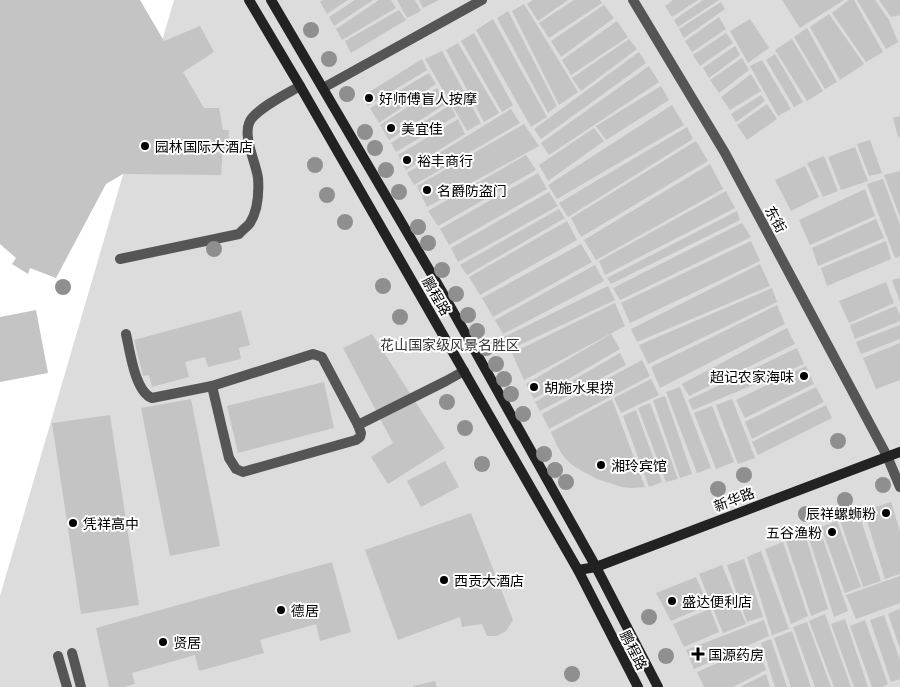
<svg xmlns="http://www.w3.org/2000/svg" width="900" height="687" font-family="Manrope,'Noto Sans SC',sans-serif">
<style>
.green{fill:#dcdcdc}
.building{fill:#c4c4c4}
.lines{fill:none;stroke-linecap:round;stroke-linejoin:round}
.lane{stroke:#555;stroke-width:10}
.street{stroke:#555;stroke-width:10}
.secondary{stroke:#222;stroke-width:10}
.tree{fill:#8f8f8f}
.poi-dot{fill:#000;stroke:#fff;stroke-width:2}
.labels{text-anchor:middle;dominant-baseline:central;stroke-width:4;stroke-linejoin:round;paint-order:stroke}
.poi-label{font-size:14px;fill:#000;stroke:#fff;text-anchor:start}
.street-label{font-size:14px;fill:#000;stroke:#fff}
.park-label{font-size:14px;fill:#333;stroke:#fff}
</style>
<rect width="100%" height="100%" fill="#fff"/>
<!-- green -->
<polygon class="green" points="174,0 900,0 900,687 0,687 0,596"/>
<!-- building -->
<g class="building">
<polygon points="0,0 140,0 164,41 200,26 214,52 183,72 204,108 219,108 223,130 229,130 228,149 223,149 221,175 123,174 106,184 56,278 30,268 28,274 12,264 16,258 0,244"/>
<polygon points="323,0 348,0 327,14 320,2"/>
<polygon points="355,0 373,0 334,26 329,17"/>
<polygon points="379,0 391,0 396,8 342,40 336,29"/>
<polygon points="397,0 415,0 421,11 407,18"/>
<polygon points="419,0 439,0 423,8"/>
<polygon points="533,0 568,0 538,21 527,4"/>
<polygon points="574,0 600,0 602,3 549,38 539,23"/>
<polygon points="673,0 698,0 672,17 665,6"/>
<polygon points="703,0 719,0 678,27 674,20"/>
<polygon points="782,0 844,0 800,28"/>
<polygon points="849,0 854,0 883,52 866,62 832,13"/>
<polygon points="857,0 875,0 889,20 898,42 886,49"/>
<polygon points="879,0 900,0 900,15 891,17"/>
<polygon points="721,2 725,9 684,38 679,29"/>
<polygon points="524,4 578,92 559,105 512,11"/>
<polygon points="604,5 614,18 561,57 551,41"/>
<polygon points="399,10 406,20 351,53 345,41"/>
<polygon points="508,11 557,106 548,113 497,18"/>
<polygon points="829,14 864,64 840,80 810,27"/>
<polygon points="719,17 726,29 692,52 685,41"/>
<polygon points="493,19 547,117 531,127 476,30"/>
<polygon points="750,19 769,48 748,63 730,31"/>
<polygon points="617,21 628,37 571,75 562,60"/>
<polygon points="807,28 837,82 825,89 794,37"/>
<polygon points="474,33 513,105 502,112 461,41"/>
<polygon points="726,33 733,43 700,66 693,55"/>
<polygon points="629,39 637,49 581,91 572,78"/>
<polygon points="792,39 823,91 807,101 775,50"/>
<polygon points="458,43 499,113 484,122 446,50"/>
<polygon points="735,46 740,55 709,78 703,68"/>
<polygon points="442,51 481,123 467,131 425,59"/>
<polygon points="639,52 646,63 541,139 534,129"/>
<polygon points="775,54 803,102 794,107 766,60"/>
<polygon points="742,58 749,70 719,93 710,80"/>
<polygon points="422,59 427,70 368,106 363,96"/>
<polygon points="762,60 791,109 778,116 750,66"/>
<polygon points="649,66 659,82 549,155 541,143"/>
<polygon points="429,73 436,84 379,123 370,108"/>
<polygon points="751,74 761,91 730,110 721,97"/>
<polygon points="661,86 669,100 606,140 596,126"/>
<polygon points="437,88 447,103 389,140 380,125"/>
<polygon points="761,95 765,101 736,122 731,114"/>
<polygon points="767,104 777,119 747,140 737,125"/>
<polygon points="450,105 456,116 396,152 391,143"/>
<polygon points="672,105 684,125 557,199 548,185"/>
<polygon points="511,109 520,123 414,185 407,173"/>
<polygon points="900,116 900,137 898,137 893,118"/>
<polygon points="458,119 465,134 406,170 398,155"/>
<polygon points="524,124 539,146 427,207 417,186"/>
<polygon points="687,127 693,139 568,217 559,203"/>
<polygon points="594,128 604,141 548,181 539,165"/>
<polygon points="870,140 882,173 869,176 857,144"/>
<polygon points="696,141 708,161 581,237 571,218"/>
<polygon points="855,147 868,181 841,190 828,157"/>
<polygon points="526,155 536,170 438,226 428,211"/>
<polygon points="824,156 838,191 823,197 807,163"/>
<polygon points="710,164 723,189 596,260 584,240"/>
<polygon points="805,166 819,197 791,211 775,180"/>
<polygon points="900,171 900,217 884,175"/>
<polygon points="538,173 547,189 449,245 440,229"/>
<polygon points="883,179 900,225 900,256 895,258 867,184"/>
<polygon points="865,189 875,216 810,245 799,220"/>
<polygon points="726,191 735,208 605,275 599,261"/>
<polygon points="549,192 558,206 458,262 451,248"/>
<polygon points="559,209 565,218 467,275 460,265"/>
<polygon points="737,211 740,220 611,284 607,278"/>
<polygon points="876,219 884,238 818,266 812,248"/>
<polygon points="567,221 577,240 480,295 469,277"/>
<polygon points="742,223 751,237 620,300 613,288"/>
<polygon points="751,241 760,261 630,323 621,303"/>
<polygon points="886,241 891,259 827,286 821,268"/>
<polygon points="581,244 592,262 493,317 482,298"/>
<polygon points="760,264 770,286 637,342 631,329"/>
<polygon points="595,265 604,281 503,334 495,320"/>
<polygon points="900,278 900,302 892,280"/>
<polygon points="886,282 894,303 849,323 839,301"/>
<polygon points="608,286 615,300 509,350 504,337"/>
<polygon points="772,288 777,302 648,364 639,345"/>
<polygon points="615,303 625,326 524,380 512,353"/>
<polygon points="777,305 785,324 660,388 651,367"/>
<polygon points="896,306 900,315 900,321 855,339 850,325"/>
<polygon points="36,310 48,373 0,382 0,317"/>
<polygon points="241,311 250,345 239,348 241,359 208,367 205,357 185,362 189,377 152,387 149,375 143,376 134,340"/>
<polygon points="900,325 900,339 861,354 856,342"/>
<polygon points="787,328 795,344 689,396 682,384"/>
<polygon points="372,334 445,448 388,484 371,457 393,443 343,348"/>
<polygon points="611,334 620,349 534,399 526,384"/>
<polygon points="900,343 900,380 876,389 863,358"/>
<polygon points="797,348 804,364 693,410 688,400"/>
<polygon points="620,353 626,365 540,411 535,402"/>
<polygon points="642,360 650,376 549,429 542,414"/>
<polygon points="806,366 814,384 745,418 736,400"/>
<polygon points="651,379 659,395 621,413 614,398"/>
<polygon points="324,382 334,428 238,453 227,406"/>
<polygon points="680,387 711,468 697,473 666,392"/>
<polygon points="816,387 824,402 752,439 745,422"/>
<polygon points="665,396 692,474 680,478 653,400"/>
<polygon points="191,399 220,546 170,556 141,408"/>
<polygon points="612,399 645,487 631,488 622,487 597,479 582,471 571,464 564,457 557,446 551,432"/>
<polygon points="732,399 755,458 738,464 716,405"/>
<polygon points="650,403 678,479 666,482 638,408"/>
<polygon points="826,405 832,418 758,455 752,442"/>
<polygon points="712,406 734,462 716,469 694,413"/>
<polygon points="636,410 662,482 649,487 623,416"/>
<polygon points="110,415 139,605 81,614 52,423"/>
<polygon points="445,461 459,487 421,507 407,481"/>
<polygon points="891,502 900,531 900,574 885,579 864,511"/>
<polygon points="471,513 513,620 506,631 497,636 487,636 482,624 462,627 460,617 398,640 365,550"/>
<polygon points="859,514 881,581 863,587 840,520"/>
<polygon points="837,521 861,587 845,593 821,527"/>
<polygon points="819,528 848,611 834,617 807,532"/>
<polygon points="805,534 828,609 811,616 786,541"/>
<polygon points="783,542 808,616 791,624 765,549"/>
<polygon points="761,551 789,629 772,635 747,557"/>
<polygon points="744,559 763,617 747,622 727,565"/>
<polygon points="332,562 351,632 320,641 316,624 260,640 264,653 199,671 195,655 132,673 135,684 124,687 109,687 96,628"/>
<polygon points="722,565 746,624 723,633 699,574"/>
<polygon points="900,576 900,603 856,619 846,595"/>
<polygon points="696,577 708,605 671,621 656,593"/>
<polygon points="710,609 719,632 684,647 673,624"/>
<polygon points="899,609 900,612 900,649 888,614"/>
<polygon points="825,614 851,687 834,687 809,621"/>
<polygon points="884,615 900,660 900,679 891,682 870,620"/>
<polygon points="845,619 868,687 854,687 831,624"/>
<polygon points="764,620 769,636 694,669 686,650"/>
<polygon points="865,620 888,684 882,687 872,687 850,626"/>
<polygon points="807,622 831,687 815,687 793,627"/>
<polygon points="792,631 811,687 791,687 774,638"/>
<polygon points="771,639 787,687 775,687 761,643"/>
<polygon points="757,646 766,670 733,687 704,687 697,672"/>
<polygon points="766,674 770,687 740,687"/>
<polygon points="435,681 437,687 413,687 413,686"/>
</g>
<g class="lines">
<!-- lane -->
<g class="lane">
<path d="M 120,259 L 239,234 C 242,230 247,227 250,223 C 258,210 259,192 258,178 C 256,162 240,132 252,118 C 262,106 286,94 300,86"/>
<path d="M 126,334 C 130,351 135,392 152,398 L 212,386 L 229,458 L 236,469 L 243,472 L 356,440 L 360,437 L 361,433 L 358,425 L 446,381 L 464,371"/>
<polyline points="212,386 313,354 322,357 358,425"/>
<polyline points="72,653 81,687"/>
<polyline points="58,656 67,687"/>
</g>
<!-- street -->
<g class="street">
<polyline points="633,0 725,153 887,456 900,487"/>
<polyline points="323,88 482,0"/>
</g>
<!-- secondary -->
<g class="secondary">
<polyline points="249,0 300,86 578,570 638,687"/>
<polyline points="271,0 441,290 596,567 658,687"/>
<polyline points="578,570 596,567 900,452"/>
</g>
</g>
<!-- trees -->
<g class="tree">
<circle cx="311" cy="30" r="8"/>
<circle cx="329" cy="59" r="8"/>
<circle cx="347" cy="94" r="8"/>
<circle cx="365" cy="132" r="8"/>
<circle cx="375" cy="148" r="8"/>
<circle cx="315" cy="165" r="8"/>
<circle cx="386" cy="170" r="8"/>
<circle cx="399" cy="192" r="8"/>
<circle cx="327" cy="195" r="8"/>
<circle cx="345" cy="222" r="8"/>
<circle cx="418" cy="227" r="8"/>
<circle cx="428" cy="243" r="8"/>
<circle cx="214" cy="249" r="8"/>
<circle cx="442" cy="270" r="8"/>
<circle cx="383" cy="286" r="8"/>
<circle cx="63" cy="287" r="8"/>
<circle cx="456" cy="294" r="8"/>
<circle cx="468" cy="315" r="8"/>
<circle cx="400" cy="317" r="8"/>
<circle cx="477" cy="331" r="8"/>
<circle cx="486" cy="348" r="8"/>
<circle cx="496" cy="364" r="8"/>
<circle cx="504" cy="379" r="8"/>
<circle cx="511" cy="394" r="8"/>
<circle cx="447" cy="402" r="8"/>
<circle cx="523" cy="414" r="8"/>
<circle cx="465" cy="428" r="8"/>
<circle cx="838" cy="441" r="8"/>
<circle cx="544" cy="454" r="8"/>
<circle cx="482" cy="464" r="8"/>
<circle cx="555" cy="470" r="8"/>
<circle cx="744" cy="475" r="8"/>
<circle cx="566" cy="482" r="8"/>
<circle cx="883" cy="485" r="8"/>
<circle cx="718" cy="489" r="8"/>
<circle cx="845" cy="500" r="8"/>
<circle cx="806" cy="514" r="8"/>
<circle cx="649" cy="617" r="8"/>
<circle cx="666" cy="656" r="8"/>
<circle cx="572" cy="674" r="8"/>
</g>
<!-- markers -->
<g class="poi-dot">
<circle cx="369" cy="98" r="5"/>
<circle cx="391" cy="128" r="5"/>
<circle cx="145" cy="146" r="5"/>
<circle cx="407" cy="160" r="5"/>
<circle cx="427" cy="190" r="5"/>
<circle cx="804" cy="376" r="5"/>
<circle cx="534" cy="387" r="5"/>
<circle cx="601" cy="465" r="5"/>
<circle cx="886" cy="513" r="5"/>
<circle cx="73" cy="523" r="5"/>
<circle cx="832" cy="532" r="5"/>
<circle cx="444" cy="580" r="5"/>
<circle cx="672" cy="601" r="5"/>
<circle cx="281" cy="610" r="5"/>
<circle cx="163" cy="642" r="5"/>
<path d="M695.5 646.5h5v5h5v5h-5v5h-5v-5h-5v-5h5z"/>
</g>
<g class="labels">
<!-- poi labels -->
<g class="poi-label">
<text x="379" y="98">好师傅盲人按摩</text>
<text x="401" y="128">美宜佳</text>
<text x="155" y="146">园林国际大酒店</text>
<text x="417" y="160">裕丰商行</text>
<text x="437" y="190">名爵防盗门</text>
<text x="794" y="376" text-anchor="end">超记农家海味</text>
<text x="544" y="387">胡施水果捞</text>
<text x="611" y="465">湘玲宾馆</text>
<text x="876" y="513" text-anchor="end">辰祥螺蛳粉</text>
<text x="83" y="523">凭祥高中</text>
<text x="822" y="532" text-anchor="end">五谷渔粉</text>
<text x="454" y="580">西贡大酒店</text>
<text x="682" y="601">盛达便利店</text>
<text x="291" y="610">德居</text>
<text x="173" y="642">贤居</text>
<text x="708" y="654">国源药房</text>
</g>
<!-- street labels -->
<g class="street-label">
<text transform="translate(776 219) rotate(61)">东街</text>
<text transform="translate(437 296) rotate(60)">鹏程路</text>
<text transform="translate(734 499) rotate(-21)">新华路</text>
<text transform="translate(634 650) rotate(63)">鹏程路</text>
</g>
<!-- park labels -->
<g class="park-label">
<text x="450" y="344">花山国家级风景名胜区</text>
</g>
</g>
</svg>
